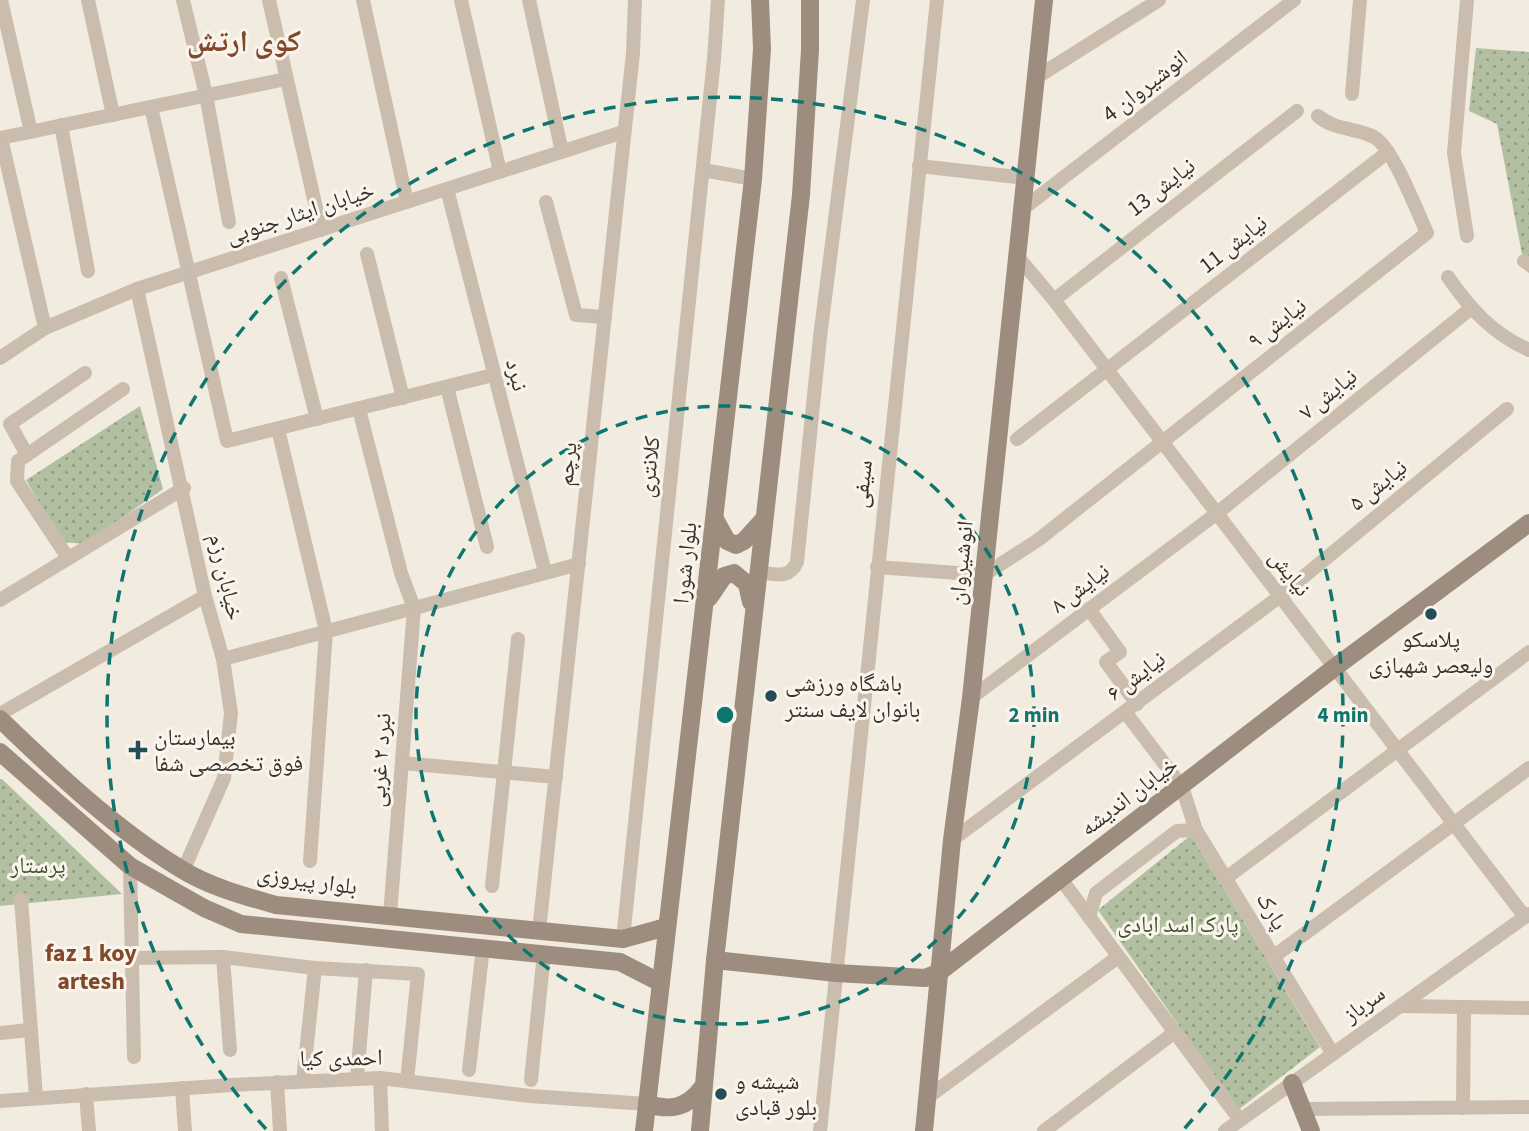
<svg xmlns="http://www.w3.org/2000/svg" width="1529" height="1131" font-family="'Source Sans 3','Noto Naskh Arabic',sans-serif">
<style>
.green{fill:url(#green-dots)}
.lines{fill:none;stroke-linecap:round;stroke-linejoin:round}
.street{stroke:#cabdad;stroke-width:14}
.secondary{stroke:#9d8d7e;stroke-width:18}
.ring{fill:none;stroke:#0f766e;stroke-width:3.5;stroke-dasharray:12 9}
.poi-dot{fill:#234e58;stroke:#f9f5ed;stroke-width:2.5}
.labels{text-anchor:middle;dominant-baseline:central;stroke-width:6;stroke-linejoin:round;paint-order:stroke}
.street-label{font-size:23px;fill:#38312b;stroke:#f9f5ed}
.poi-label{font-size:23px;fill:#38312b;stroke:#f9f5ed;text-anchor:start}
.park-label{font-size:23px;fill:#435530;stroke:#f9f5ed}
.neighbourhood-label{font-size:24px;font-weight:bold;fill:#824829;stroke:#f9f5ed}
.district-label{font-size:30px;font-weight:bold;fill:#824829;stroke:#f9f5ed}
.centre{fill:#0f766e;stroke:#f9f5ed;stroke-width:3.5}
.ring-label{font-size:21px;text-anchor:middle;font-weight:bold;fill:#0f766e;stroke:#f9f5ed;stroke-width:6;stroke-linejoin:round;paint-order:stroke}
</style>
<defs>
<pattern id="green-dots" width="8" height="8" patternUnits="userSpaceOnUse" patternTransform="scale(1.75)"><rect width="8" height="8" fill="#b2c0a1"/><path d="M2 2h.1M6 6h.1" fill="none" stroke="#929d83" stroke-width="1.8" stroke-linecap="round"/></pattern>
</defs>
<rect width="100%" height="100%" fill="#f2ece0"/>
<!-- green -->
<g class="green">
<polygon points="1476,48 1529,52 1529,273 1525,270 1497,124 1469,111"/>
<polygon points="140,406 163,489 85,544 62,542 26,480"/>
<polygon points="0,779 2,779 122,894 0,906"/>
<polygon points="1191,835 1320,1047 1238,1110 1098,910"/>
</g>
<g class="lines">
<!-- street -->
<g class="street">
<polyline points="1,0 31,132"/>
<polyline points="88,0 113,115"/>
<polyline points="183,0 206,95 229,222"/>
<polyline points="269,0 321,230"/>
<polyline points="363,0 407,202"/>
<polyline points="461,0 500,172"/>
<polyline points="529,0 562,152"/>
<polyline points="1037,77 1159,0"/>
<polyline points="1352,94 1360,0"/>
<polyline points="151,107 227,441 493,375"/>
<polyline points="61,125 88,271"/>
<polyline points="1,138 286,79"/>
<polyline points="1,138 45,328"/>
<polyline points="919,166 1026,178"/>
<polyline points="703,170 753,179"/>
<polyline points="447,189 545,572"/>
<polyline points="546,202 576,315 605,317"/>
<polyline points="1024,208 1294,0"/>
<polyline points="1467,236 1454,153 1467,0"/>
<polyline points="367,254 403,398"/>
<polyline points="1018,257 1054,300 1525,917"/>
<polyline points="1524,261 1529,264"/>
<path d="M 1448,277 C 1470,309 1493,334 1529,350"/>
<polyline points="281,278 317,419"/>
<polyline points="137,289 205,596 223,659 231,713 224,778 183,871"/>
<polyline points="1054,300 1297,111"/>
<polyline points="0,358 45,328 137,289 623,132"/>
<polyline points="447,387 487,547"/>
<polyline points="359,409 401,573 414,608 390,915"/>
<polyline points="278,429 326,631 310,861"/>
<polyline points="1017,439 1388,152"/>
<polyline points="27,455 10,424 85,373"/>
<polyline points="68,558 17,481 18,461 123,389"/>
<path d="M 877,567 L 984,575 L 1038,540 L 1427,233 C 1417,211 1393,148 1374,137 C 1355,127 1336,131 1318,116"/>
<path d="M 758,572 C 775,574 789,580 797,562 L 820,337 L 863,0"/>
<polyline points="0,600 184,488"/>
<polyline points="1089,609 1120,652 1106,662 1137,704"/>
<polyline points="223,659 579,564"/>
<polyline points="971,698 1216,514 1470,309"/>
<polyline points="1126,713 1182,787 1196,830 1333,1054"/>
<polyline points="0,714 205,596"/>
<polyline points="402,763 556,777"/>
<polyline points="952,840 1279,597 1507,409"/>
<polyline points="130,866 134,1057"/>
<polyline points="1226,878 1529,652"/>
<polyline points="1061,879 1240,1120"/>
<polyline points="492,886 518,639"/>
<polyline points="21,899 36,1097"/>
<polyline points="1089,917 1096,893 1177,831 1196,830"/>
<polyline points="539,931 633,53 635,0"/>
<polyline points="623,939 714,59 718,0"/>
<polyline points="223,957 230,1050"/>
<polyline points="1273,957 1529,768"/>
<polyline points="132,958 223,957 315,968 418,974 407,1081"/>
<polyline points="1400,1006 1529,1008"/>
<polyline points="0,1033 29,1030"/>
<polyline points="469,1070 483,947"/>
<polyline points="380,1078 382,1131"/>
<polyline points="357,1079 366,970"/>
<polyline points="531,1080 544,953"/>
<polyline points="303,1081 315,968"/>
<polyline points="277,1082 280,1131"/>
<polyline points="182,1088 185,1131"/>
<polyline points="86,1094 89,1131"/>
<polyline points="928,1097 1118,957"/>
<polyline points="0,1101 232,1085 380,1078 530,1096 647,1104"/>
<polyline points="1463,1108 1464,1007"/>
<polyline points="1302,1109 1529,1107"/>
<polyline points="820,1131 937,0"/>
<polyline points="1044,1131 1175,1032"/>
<polyline points="1225,1131 1529,914"/>
</g>
<!-- secondary -->
<g class="secondary">
<polyline points="715,519 727,541 736,545 744,541 764,519"/>
<polyline points="709,598 724,576 734,573 747,584 751,602"/>
<path d="M 0,719 C 55,772 115,829 181,869 C 210,887 244,896 276,905 L 623,939 L 666,927"/>
<polyline points="0,752 130,866 204,908 241,924 620,962 659,982"/>
<polyline points="715,960 836,973 925,978 938,973 1334,668 1529,523"/>
<polyline points="1292,1083 1311,1131"/>
<path d="M 647,1104 C 671,1111 687,1108 702,1088"/>
<polyline points="644,1131 753,179 762,49 760,0"/>
<polyline points="700,1131 715,960 801,195 810,50 810,0"/>
<polyline points="924,1131 952,840 971,698 1044,0"/>
</g>
</g>
<!-- distance rings -->
<g class="ring">
<circle cx="725" cy="715" r="309"/>
<path d="M266 1129A618 618 0 1 1 1184 1129"/>
</g>
<!-- markers -->
<g class="poi-dot">
<circle cx="1431" cy="614" r="7"/>
<circle cx="771" cy="696" r="7"/>
<path d="M134.5 739.5h7v7h7v7h-7v7h-7v-7h-7v-7h7z"/>
<circle cx="721" cy="1094" r="7"/>
</g>
<g class="labels">
<!-- street labels -->
<g class="street-label">
<text transform="translate(1145 86) rotate(-38)">انوشیروان 4</text>
<text transform="translate(1161 187) rotate(-38)">نیایش 13</text>
<text transform="translate(300 213) rotate(-18)">خیابان ایثار جنوبی</text>
<text transform="translate(1233 244) rotate(-38)">نیایش 11</text>
<text transform="translate(1277 323) rotate(-38)">نیایش ۹</text>
<text transform="translate(517 375) rotate(76)">نبرد</text>
<text transform="translate(1328 394) rotate(-39)">نیایش ۷</text>
<text transform="translate(567 464) rotate(-84)">پرچم</text>
<text transform="translate(649 467) rotate(-84)">کلانتری</text>
<text transform="translate(862 484) rotate(-84)">سیفی</text>
<text transform="translate(1378 485) rotate(-39)">نیایش ۵</text>
<text transform="translate(685 563) rotate(-84)">بلوار شورا</text>
<text transform="translate(961 563) rotate(-84)">انوشیروان</text>
<text transform="translate(1290 573) rotate(52)">نیایش</text>
<text transform="translate(226 577) rotate(77)">خیابان رزم</text>
<text transform="translate(1080 588) rotate(-37)">نیایش ۸</text>
<text transform="translate(1136 676) rotate(-37)">نیایش ۶</text>
<text transform="translate(380 760) rotate(-86)">نبرد ۲ غربی</text>
<text transform="translate(1129 796) rotate(-37)">خیابان اندیشه</text>
<text transform="translate(307 880) rotate(8)">بلوار پیروزی</text>
<text transform="translate(1272 911) rotate(60)">پارک</text>
<text transform="translate(1364 1004) rotate(-36)">سرباز</text>
<text transform="translate(341 1058) rotate(-1)">احمدی کیا</text>
</g>
<!-- poi labels -->
<g class="poi-label">
<text x="1431" y="639" text-anchor="middle">پلاسکو<tspan x="1431" dy="26">ولیعصر شهبازی</tspan></text>
<text x="785" y="683">باشگاه ورزشی<tspan x="785" dy="26">بانوان لایف سنتر</tspan></text>
<text x="154" y="737">بیمارستان<tspan x="154" dy="26">فوق تخصصی شفا</tspan></text>
<text x="735" y="1081">شیشه و<tspan x="735" dy="26">بلور قبادی</tspan></text>
</g>
<!-- park labels -->
<g class="park-label">
<text x="38" y="865">پرستار</text>
<text x="1178" y="924">پارک اسد ابادی</text>
</g>
<!-- neighbourhood labels -->
<g class="neighbourhood-label">
<text x="91" y="953">faz 1 koy<tspan x="91" dy="28">artesh</tspan></text>
</g>
<!-- district labels -->
<g class="district-label">
<text x="244" y="41">کوی ارتش</text>
</g>
</g>
<circle cx="725" cy="715" r="10" class="centre"/>
<g class="ring-label">
<text x="1034" y="722">2 min</text>
<text x="1343" y="722">4 min</text>
</g>
</svg>
